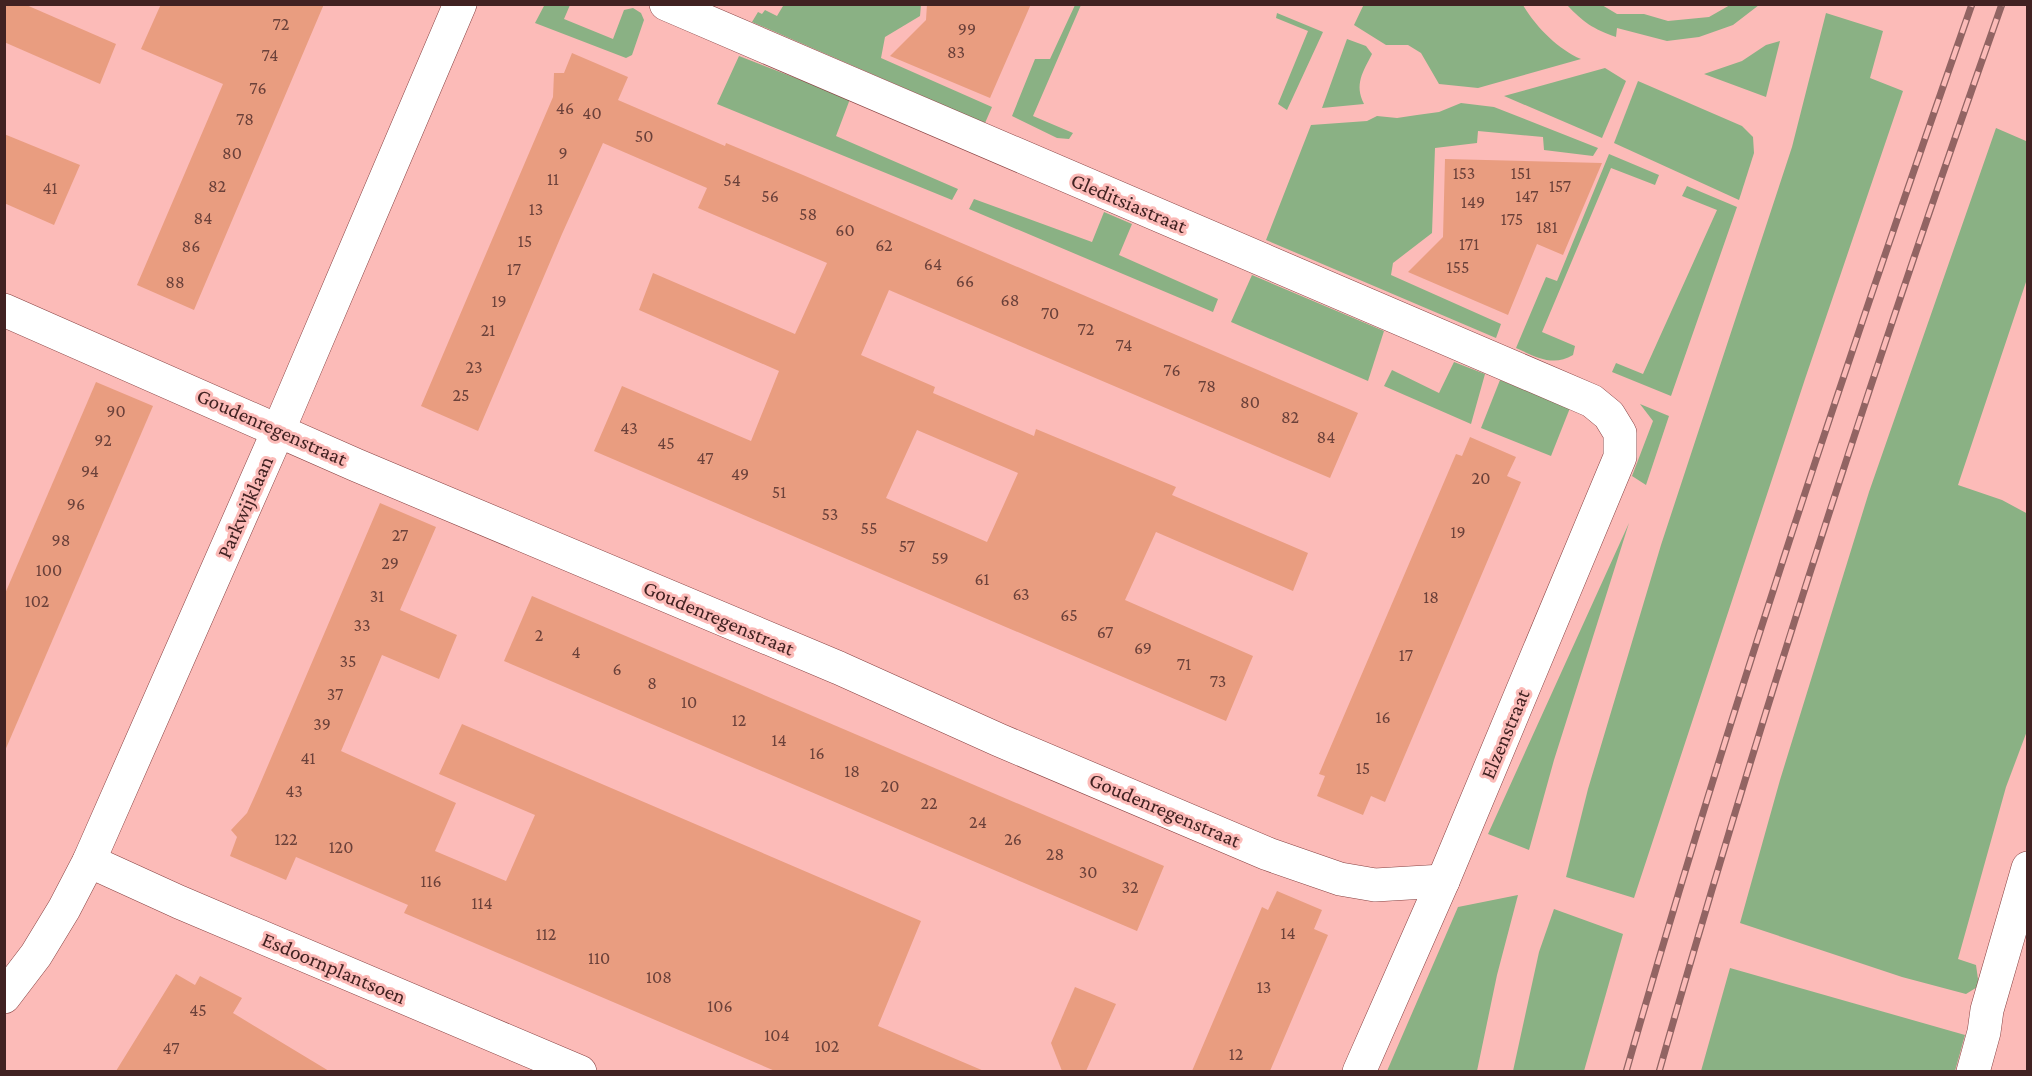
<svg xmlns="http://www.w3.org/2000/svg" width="2032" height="1076" font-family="'Crimson Pro',serif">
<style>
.green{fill:#8ab184}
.building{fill:#e99d80;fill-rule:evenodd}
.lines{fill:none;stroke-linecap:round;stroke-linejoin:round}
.minor-casing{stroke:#874141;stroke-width:34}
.tertiary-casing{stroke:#874141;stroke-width:34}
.minor{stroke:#fff;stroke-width:33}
.tertiary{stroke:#fff;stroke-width:33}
.rail-casing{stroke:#926463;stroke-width:7}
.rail{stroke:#fcbbb8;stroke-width:4.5;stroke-dasharray:14;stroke-linecap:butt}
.labels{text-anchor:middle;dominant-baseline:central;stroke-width:6;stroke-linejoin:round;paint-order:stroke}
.number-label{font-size:18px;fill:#6b413a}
.street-label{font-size:21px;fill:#412222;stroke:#fcbbb8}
</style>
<rect width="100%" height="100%" fill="#fcbbb8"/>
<!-- green -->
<g class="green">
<polygon points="545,4 570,5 564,19 613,39 624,10 633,8 641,13 644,20 632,55 626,58 535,23"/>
<path d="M 1364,4 L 1523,5 C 1536,27 1558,49 1581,59 L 1478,88 L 1439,84 L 1421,53 L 1408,45 L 1386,45 L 1354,25 Z"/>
<polygon points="781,5 921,5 920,16 885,37 881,58 992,107 985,123 752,22 758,12 762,14 765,10 777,16 783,6"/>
<polygon points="1075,5 1081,5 1033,116 1073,133 1069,139 1057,138 1012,116 1035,59 1050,59"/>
<path d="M 1567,5 L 1602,5 L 1617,14 L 1644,14 L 1668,21 L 1709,17 L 1730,5 L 1759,5 L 1733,25 L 1699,37 L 1667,41 L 1617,28 L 1616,37 C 1593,29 1583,22 1567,5 Z"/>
<polygon points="1277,13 1323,32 1287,110 1278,104 1308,31 1276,18"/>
<polygon points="1826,13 1883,31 1870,78 1903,91 1805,379 1634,898 1566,877 1588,789 1661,545 1792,147"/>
<path d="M 1347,39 L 1366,46 L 1372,54 C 1363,72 1354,84 1364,104 L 1322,108 Z"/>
<polygon points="1780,41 1766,97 1704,74 1742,61 1766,45"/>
<polygon points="739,56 850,99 836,136 958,189 952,200 717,104"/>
<polygon points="1605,68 1626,81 1602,138 1504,96"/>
<polygon points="1638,81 1742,126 1753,137 1754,153 1739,200 1614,143"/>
<polygon points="1461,103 1494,107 1598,148 1593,156 1544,150 1543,137 1478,131 1477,143 1435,148 1432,233 1393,263 1391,275 1501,324 1496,338 1266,240 1311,125 1367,121 1377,116 1397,118 1417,115 1439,112"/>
<polygon points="1996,128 2026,141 2027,138 2027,279 1958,485 2002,500 2028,514 2027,731 2006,787 1958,959 1976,965 1979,986 1966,994 1902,977 1740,923 1780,780 1869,492"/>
<path d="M 1609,154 L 1659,175 L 1655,185 L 1611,168 L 1542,332 L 1575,346 L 1573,355 C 1553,367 1536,357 1516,348 L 1546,277 L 1557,281 Z"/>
<polygon points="1687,186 1737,207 1671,396 1612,372 1616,363 1643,374 1717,210 1682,196"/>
<polygon points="974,199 1092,242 1104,212 1132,224 1119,255 1218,299 1213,312 969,209"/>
<polygon points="1252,275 1384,331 1368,381 1231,322"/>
<polygon points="1454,362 1485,374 1471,424 1384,386 1392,370 1439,393"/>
<polygon points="1500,380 1570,408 1551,456 1481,428"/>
<polygon points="1640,404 1669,416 1646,485 1632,476 1653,421"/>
<polygon points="1629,523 1554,760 1529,850 1488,834"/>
<polygon points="1518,895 1497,975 1477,1071 1387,1071 1458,907"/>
<polygon points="1554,909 1623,934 1584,1071 1513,1071 1539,952"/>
<polygon points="1730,968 1965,1035 1955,1071 1701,1071"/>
</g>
<!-- building -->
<g class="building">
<polygon points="4,4 24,4 116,44 100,84 4,42"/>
<polygon points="161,4 324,4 194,310 137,285 223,84 141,49"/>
<polygon points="927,4 1031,4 990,98 890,56 926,20"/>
<path d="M 572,53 L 628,77 L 618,100 L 725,146 L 726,143 L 803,175 L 1358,413 L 1330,478 L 889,290 L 861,355 L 935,387 L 933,393 L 1034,436 L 1036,429 L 1176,487 L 1172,495 L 1308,553 L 1293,591 L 1156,532 L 1125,600 L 1253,656 L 1226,721 L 594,451 L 622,386 L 751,441 L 779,371 L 639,310 L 653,273 L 795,334 L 827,263 L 698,208 L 707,188 L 603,143 L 562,234 L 478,431 L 421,406 L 553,97 L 554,73 L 564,73 ZM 917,430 L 1018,473 L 987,542 L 886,498 Z"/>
<polygon points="4,134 80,165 54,225 4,203"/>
<polygon points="1445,159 1602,163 1563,255 1537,244 1508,315 1408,272 1443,237"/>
<polygon points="96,382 153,406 4,753 4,596"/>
<polygon points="1470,437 1516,457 1507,476 1521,482 1385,802 1371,796 1363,815 1317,796 1325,776 1319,774 1456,454 1462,456"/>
<polygon points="380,503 436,527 400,610 457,635 439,679 382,655 341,751 456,803 435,851 506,881 535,815 439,774 462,724 921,921 878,1026 984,1071 775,1071 404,913 408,905 296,857 286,880 230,856 237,837 231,830 247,813 257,791"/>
<polygon points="532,596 1164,866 1137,931 504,661"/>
<polygon points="1277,891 1322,910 1314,929 1328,935 1270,1071 1192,1071 1262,907 1268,910"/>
<polygon points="176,974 195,985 200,976 242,998 233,1013 329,1071 116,1071"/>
<polygon points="1075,987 1116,1004 1086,1071 1062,1071 1051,1043"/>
</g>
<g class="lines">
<!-- minor casing -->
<g class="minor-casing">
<g id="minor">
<polyline points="666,4 1592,401 1609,415 1620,433 1620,457 1443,881 1359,1072"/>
<polyline points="4,310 356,465 839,668 999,740 1268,854 1340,879 1375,885 1443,881"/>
<polyline points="89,861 179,902 580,1072"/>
<polyline points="1973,1072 1984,1032 1987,1010 2028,868"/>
</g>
</g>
<!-- tertiary casing -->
<g class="tertiary-casing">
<polyline id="tertiary" points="4,997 36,955 64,909 89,861 279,429 460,4"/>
</g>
<!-- minor -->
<use href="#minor" class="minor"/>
<!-- tertiary -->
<use href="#tertiary" class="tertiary"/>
<!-- rail casing -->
<g class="rail-casing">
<g id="rail">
<path d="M 1626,1072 C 1729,712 1848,357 1972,4"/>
<path d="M 1659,1072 C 1761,712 1877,357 2002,4"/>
</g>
</g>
<!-- rail -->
<use href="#rail" class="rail"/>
</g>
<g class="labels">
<!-- number labels -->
<g class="number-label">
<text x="281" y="24">72</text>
<text x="967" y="29">99</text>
<text x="956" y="52">83</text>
<text x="270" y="55">74</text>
<text x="258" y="88">76</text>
<text x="565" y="108">46</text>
<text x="592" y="113">40</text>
<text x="245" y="119">78</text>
<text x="644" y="136">50</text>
<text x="232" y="153">80</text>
<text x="563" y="153">9</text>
<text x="1464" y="173">153</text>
<text x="1521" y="173">151</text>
<text x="553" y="179">11</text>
<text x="732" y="180">54</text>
<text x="217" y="186">82</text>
<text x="1560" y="186">157</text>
<text x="50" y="188">41</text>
<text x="770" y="196">56</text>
<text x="1527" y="196">147</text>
<text x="1473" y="202">149</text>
<text x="536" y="209">13</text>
<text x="808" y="214">58</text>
<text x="203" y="218">84</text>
<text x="1512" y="219">175</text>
<text x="1547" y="227">181</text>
<text x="845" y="230">60</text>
<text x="525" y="241">15</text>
<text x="1469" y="244">171</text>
<text x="884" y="245">62</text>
<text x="191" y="246">86</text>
<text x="933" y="264">64</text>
<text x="1458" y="267">155</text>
<text x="514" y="269">17</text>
<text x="965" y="281">66</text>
<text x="175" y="282">88</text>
<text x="1010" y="300">68</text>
<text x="499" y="301">19</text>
<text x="1050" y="313">70</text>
<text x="1086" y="329">72</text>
<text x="488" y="330">21</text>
<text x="1124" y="345">74</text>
<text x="474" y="367">23</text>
<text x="1172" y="370">76</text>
<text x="1207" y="386">78</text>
<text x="461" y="395">25</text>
<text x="1250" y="402">80</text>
<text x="116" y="411">90</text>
<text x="1290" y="417">82</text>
<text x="629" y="428">43</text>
<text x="1326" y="437">84</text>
<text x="103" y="440">92</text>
<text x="666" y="443">45</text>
<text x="705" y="458">47</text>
<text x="90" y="471">94</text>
<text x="740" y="474">49</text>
<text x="1481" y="478">20</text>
<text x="779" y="492">51</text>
<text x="76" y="504">96</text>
<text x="830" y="514">53</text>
<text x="869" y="528">55</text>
<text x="1458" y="532">19</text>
<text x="400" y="535">27</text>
<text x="61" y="540">98</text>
<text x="907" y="546">57</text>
<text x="940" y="558">59</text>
<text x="390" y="563">29</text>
<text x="49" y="570">100</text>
<text x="982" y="579">61</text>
<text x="1021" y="594">63</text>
<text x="377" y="596">31</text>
<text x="1431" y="597">18</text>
<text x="37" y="601">102</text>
<text x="1069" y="615">65</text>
<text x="362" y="625">33</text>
<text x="1105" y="632">67</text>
<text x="539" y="635">2</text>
<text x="1143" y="648">69</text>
<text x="576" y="652">4</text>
<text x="1406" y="655">17</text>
<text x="348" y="661">35</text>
<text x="1184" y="664">71</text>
<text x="617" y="669">6</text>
<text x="1218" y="681">73</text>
<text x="652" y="683">8</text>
<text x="335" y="694">37</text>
<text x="689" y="702">10</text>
<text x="1383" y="717">16</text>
<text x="739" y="720">12</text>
<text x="322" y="724">39</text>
<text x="779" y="740">14</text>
<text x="817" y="753">16</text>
<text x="308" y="758">41</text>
<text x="1363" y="768">15</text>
<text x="852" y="771">18</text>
<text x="890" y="786">20</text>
<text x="294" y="791">43</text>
<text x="929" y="803">22</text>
<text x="978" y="822">24</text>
<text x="286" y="839">122</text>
<text x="1013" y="839">26</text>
<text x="341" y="847">120</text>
<text x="1055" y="854">28</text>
<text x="1088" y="872">30</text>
<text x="431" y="881">116</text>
<text x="1130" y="887">32</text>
<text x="482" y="903">114</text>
<text x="1288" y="933">14</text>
<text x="546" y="934">112</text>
<text x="599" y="958">110</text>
<text x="659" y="977">108</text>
<text x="1264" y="987">13</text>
<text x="720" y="1006">106</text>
<text x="198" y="1010">45</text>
<text x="777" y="1035">104</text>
<text x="827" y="1046">102</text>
<text x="171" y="1048">47</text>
<text x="1236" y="1054">12</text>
</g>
<!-- street labels -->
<g class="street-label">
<text transform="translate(1129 203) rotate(23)">Gleditsiastraat</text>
<text transform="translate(272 427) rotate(24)">Goudenregenstraat</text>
<text transform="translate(245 507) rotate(-66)">Parkwijklaan</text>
<text transform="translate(719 618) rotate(23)">Goudenregenstraat</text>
<text transform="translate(1505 734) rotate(-67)">Elzenstraat</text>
<text transform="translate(1165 810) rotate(23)">Goudenregenstraat</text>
<text transform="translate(334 968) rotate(23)">Esdoornplantsoen</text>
</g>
</g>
<!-- border -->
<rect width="2032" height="1076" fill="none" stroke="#412222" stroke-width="12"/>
</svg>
